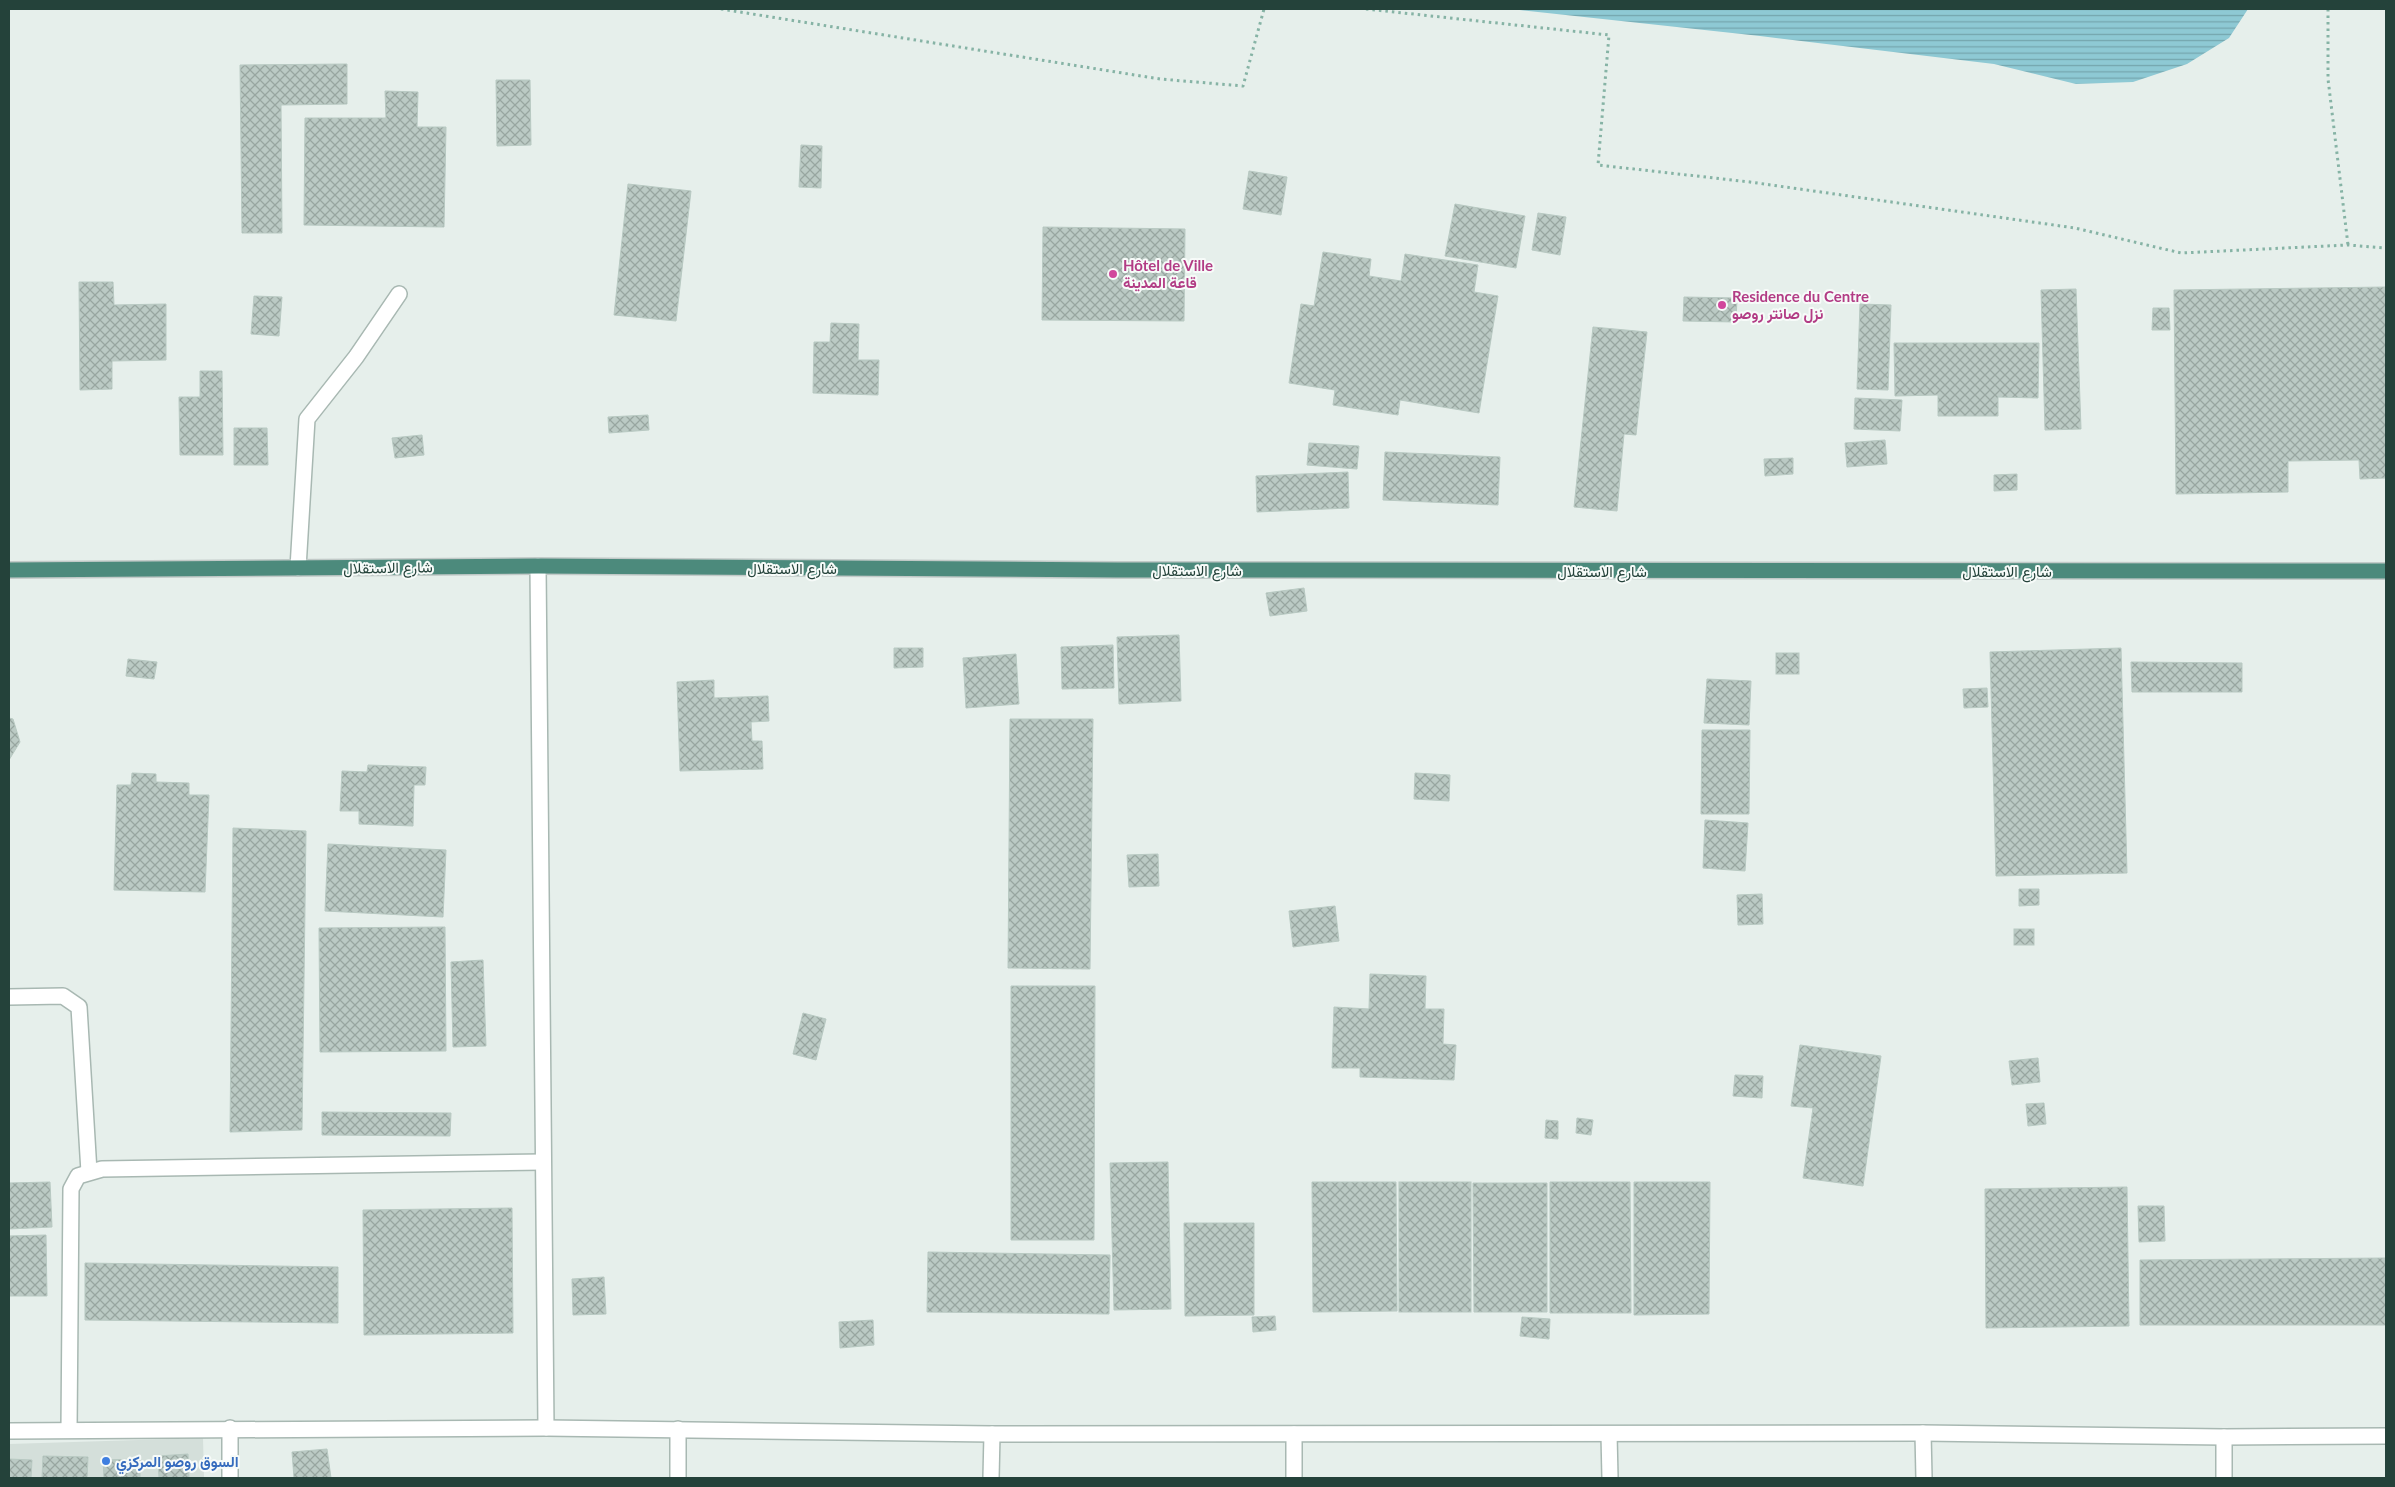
<svg xmlns="http://www.w3.org/2000/svg" width="2395" height="1487" font-family="Lato,Vazirmatn,sans-serif">
<style>
.built{fill:#d4dfda}
.water{fill:url(#water-rules)}
.building{fill:url(#building-cross-hatch);stroke:#b8c9c2}
.lines{fill:none;stroke-linecap:round;stroke-linejoin:round}
.service-casing{stroke:#a8b8b2;stroke-width:18}
.minor-casing{stroke:#a8b8b2;stroke-width:18}
.tertiary-casing{stroke:#a8b8b2;stroke-width:18}
.trunk-casing{stroke:#c2cac8;stroke-width:18}
.path{stroke:#86b3a5;stroke-width:3;stroke-dasharray:2.5 4;stroke-linecap:butt}
.service{stroke:#fff;stroke-width:15}
.minor{stroke:#fff;stroke-width:15}
.tertiary{stroke:#fff;stroke-width:15}
.trunk{stroke:#4c8a7c;stroke-width:15}
.hotel-dot{fill:#d1479c;stroke:#f7fbf9;stroke-width:2}
.shop-dot{fill:#3f7fe0;stroke:#f7fbf9;stroke-width:2}
.labels{text-anchor:middle;dominant-baseline:central;stroke-width:4;stroke-linejoin:round;paint-order:stroke}
.hotel-label{font-size:15px;font-weight:bold;fill:#b23c85;stroke:#f7fbf9;text-anchor:start}
.street-label{font-size:15px;fill:#24423a;stroke:#f7fbf9}
.shop-label{font-size:15px;font-weight:bold;fill:#366cbe;stroke:#f7fbf9;text-anchor:start}
</style>
<defs>
<pattern id="water-rules" width="6" height="5" patternUnits="userSpaceOnUse" patternTransform="scale(1.25)"><rect width="6" height="5" fill="#8ec9d4"/><path d="M0 2.5h6" fill="none" stroke="#74a5ad"/></pattern>
<pattern id="building-cross-hatch" width="8" height="8" patternUnits="userSpaceOnUse" patternTransform="scale(1.25)"><rect width="8" height="8" fill="#bbcac4"/><path d="M0 0l8 8M0 8l8-8" fill="none" stroke="#98a6a0"/></pattern>
</defs>
<rect width="100%" height="100%" fill="#e6efeb"/>
<!-- built -->
<polygon class="built" points="203,1438 204,1478 9,1478 9,1444"/>
<!-- water -->
<polygon class="water" points="1511,9 2248,9 2229,38 2187,64 2133,82 2076,84 1994,64 1760,36"/>
<!-- building -->
<g class="building">
<polygon points="347,64 347,104 281,105 282,233 242,233 240,65"/>
<polygon points="496,80 530,80 531,145 497,146"/>
<polygon points="385,91 418,92 417,127 446,127 444,227 304,225 305,118 386,118"/>
<polygon points="801,145 822,146 821,188 799,187"/>
<polygon points="1249,171 1287,177 1281,215 1243,209"/>
<polygon points="628,184 691,191 676,321 614,315"/>
<polygon points="1455,204 1525,216 1516,268 1445,256"/>
<polygon points="1538,213 1566,217 1560,255 1532,250"/>
<polygon points="1043,227 1185,229 1184,321 1042,320"/>
<polygon points="1323,252 1371,259 1369,276 1401,281 1405,254 1478,265 1474,292 1498,296 1479,413 1400,400 1398,415 1333,405 1335,390 1289,383 1301,304 1314,306"/>
<polygon points="79,282 113,282 114,305 166,304 166,360 112,361 112,389 80,390"/>
<polygon points="2386,287 2386,478 2360,479 2359,460 2288,461 2288,492 2176,494 2174,290"/>
<polygon points="2076,289 2081,429 2045,430 2041,290"/>
<polygon points="254,296 282,297 279,336 251,334"/>
<polygon points="1684,297 1737,298 1736,322 1683,321"/>
<polygon points="1860,304 1891,305 1888,390 1857,389"/>
<polygon points="2153,308 2169,308 2170,330 2152,330"/>
<polygon points="831,323 859,324 858,360 879,360 878,395 813,393 814,342 830,342"/>
<polygon points="1593,327 1647,332 1636,435 1624,434 1617,511 1574,507"/>
<polygon points="1894,343 2039,343 2038,398 1998,397 1998,416 1938,416 1938,395 1895,396"/>
<polygon points="200,371 222,371 223,455 180,455 179,397 200,397"/>
<polygon points="1855,398 1902,400 1900,431 1854,429"/>
<polygon points="648,415 649,430 609,433 608,417"/>
<polygon points="234,428 267,428 268,465 234,465"/>
<polygon points="422,435 424,455 395,458 392,438"/>
<polygon points="1885,440 1887,464 1847,467 1845,443"/>
<polygon points="1309,443 1359,446 1357,469 1307,465"/>
<polygon points="1385,452 1500,457 1498,505 1383,500"/>
<polygon points="1793,458 1793,474 1765,476 1764,459"/>
<polygon points="1348,472 1349,508 1257,512 1256,476"/>
<polygon points="2017,474 2017,490 1994,491 1994,475"/>
<polygon points="1304,588 1307,611 1270,616 1266,593"/>
<polygon points="1179,635 1181,701 1119,704 1117,637"/>
<polygon points="1113,645 1114,688 1062,689 1061,647"/>
<polygon points="894,648 923,648 923,667 894,668"/>
<polygon points="2121,648 2127,873 1996,876 1990,652"/>
<rect x="1776" y="653" width="23" height="21"/>
<polygon points="1016,654 1019,704 966,708 963,658"/>
<polygon points="128,659 157,662 154,679 126,676"/>
<polygon points="2131,662 2242,663 2242,692 2132,692"/>
<polygon points="1707,679 1751,681 1749,725 1704,723"/>
<polygon points="714,680 714,698 768,696 769,721 751,722 752,741 762,741 763,769 680,771 677,682"/>
<polygon points="1987,688 1988,707 1964,708 1963,689"/>
<polygon points="9,718 13,719 20,742 9,760"/>
<polygon points="1010,719 1093,719 1090,969 1008,968"/>
<polygon points="1702,730 1750,730 1749,814 1701,814"/>
<polygon points="368,765 426,767 425,785 414,785 413,826 359,824 359,811 340,811 342,771 367,772"/>
<polygon points="132,773 156,774 156,782 189,783 189,795 209,795 205,892 114,890 117,785 131,785"/>
<polygon points="1415,773 1450,775 1449,801 1414,799"/>
<polygon points="1705,820 1748,823 1745,871 1703,868"/>
<polygon points="233,828 306,831 302,1130 230,1132"/>
<polygon points="328,844 446,850 443,917 325,911"/>
<polygon points="1158,854 1159,886 1129,887 1127,855"/>
<polygon points="2019,889 2039,889 2039,905 2019,906"/>
<polygon points="1762,894 1763,924 1738,925 1737,895"/>
<polygon points="1335,906 1339,941 1293,947 1289,911"/>
<polygon points="445,927 446,1051 320,1052 319,928"/>
<rect x="2014" y="929" width="20" height="16"/>
<polygon points="483,960 486,1046 453,1047 451,962"/>
<polygon points="1370,974 1426,976 1425,1009 1444,1009 1443,1044 1456,1045 1454,1080 1360,1077 1360,1068 1332,1068 1334,1007 1369,1009"/>
<polygon points="1011,986 1095,986 1094,1240 1011,1240"/>
<polygon points="803,1013 826,1019 816,1060 793,1054"/>
<polygon points="1800,1045 1881,1056 1863,1186 1803,1178 1813,1108 1791,1106"/>
<polygon points="2038,1058 2040,1082 2012,1085 2009,1061"/>
<polygon points="1735,1075 1763,1076 1762,1098 1733,1096"/>
<polygon points="2044,1103 2046,1124 2028,1126 2026,1104"/>
<polygon points="322,1112 451,1113 450,1136 322,1135"/>
<polygon points="1577,1118 1593,1120 1591,1135 1576,1133"/>
<polygon points="1546,1120 1558,1121 1558,1139 1545,1138"/>
<polygon points="1168,1162 1171,1309 1114,1310 1110,1163"/>
<polygon points="50,1182 52,1227 9,1229 9,1183"/>
<polygon points="1312,1182 1396,1182 1397,1311 1313,1312"/>
<rect x="1399" y="1182" width="72" height="130"/>
<polygon points="1550,1182 1630,1182 1631,1313 1550,1313"/>
<polygon points="1634,1182 1710,1182 1709,1314 1634,1315"/>
<polygon points="1473,1183 1547,1183 1547,1312 1474,1312"/>
<polygon points="2127,1187 2129,1326 1986,1328 1985,1189"/>
<polygon points="2138,1206 2164,1206 2165,1241 2139,1242"/>
<polygon points="512,1208 513,1333 364,1335 363,1210"/>
<polygon points="1184,1223 1254,1223 1254,1315 1185,1316"/>
<polygon points="46,1235 47,1296 9,1296 9,1236"/>
<polygon points="928,1252 1110,1255 1109,1314 927,1312"/>
<polygon points="2386,1258 2386,1325 2140,1325 2140,1260"/>
<polygon points="85,1263 338,1267 338,1323 85,1320"/>
<polygon points="604,1277 606,1314 573,1315 572,1279"/>
<polygon points="1275,1316 1276,1330 1253,1332 1252,1317"/>
<polygon points="1522,1317 1550,1319 1549,1339 1520,1336"/>
<polygon points="873,1320 874,1345 840,1348 839,1322"/>
<polygon points="327,1449 331,1478 294,1478 292,1452"/>
<polygon points="188,1454 189,1478 159,1478 158,1456"/>
<polygon points="43,1456 88,1457 87,1478 42,1478"/>
<polygon points="9,1459 32,1460 31,1478 9,1478"/>
<polygon points="140,1459 140,1478 104,1478 103,1460"/>
</g>
<g class="lines">
<!-- service casing -->
<g class="service-casing">
<polyline id="service" points="298,568 307,419 356,357 399,294"/>
</g>
<!-- minor casing -->
<g class="minor-casing">
<g id="minor">
<polyline points="538,566 546,1428"/>
<polyline points="9,997 63,996 79,1007 89,1172"/>
<polyline points="69,1430 71,1189 78,1176 102,1169 543,1162"/>
<polyline points="1923,1433 1924,1478"/>
<polyline points="1609,1434 1610,1478"/>
<polyline points="2224,1437 2224,1478"/>
<polyline points="678,1478 678,1429"/>
<polyline points="991,1478 992,1434"/>
<polyline points="1294,1478 1294,1434"/>
</g>
</g>
<!-- tertiary casing -->
<g class="tertiary-casing">
<g id="tertiary">
<polyline points="230,1428 230,1478"/>
<polyline points="9,1431 546,1428 992,1434 1923,1433 2224,1437 2386,1436"/>
</g>
</g>
<!-- trunk casing -->
<g class="trunk-casing">
<polyline id="trunk" points="9,570 538,566 1117,570 2386,571"/>
</g>
<!-- path -->
<g class="path">
<polyline points="721,9 1160,79 1243,86 1264,9"/>
<polyline points="1366,9 1609,35 1598,165 1750,182 2075,228 2181,253 2348,245 2386,248"/>
<polyline points="2328,9 2328,79 2348,245"/>
</g>
<!-- service -->
<use href="#service" class="service"/>
<!-- minor -->
<use href="#minor" class="minor"/>
<!-- tertiary -->
<use href="#tertiary" class="tertiary"/>
<!-- trunk -->
<use href="#trunk" class="trunk"/>
</g>
<!-- markers -->
<g class="hotel-dot">
<circle cx="1113" cy="274" r="5"/>
<circle cx="1722" cy="305" r="5"/>
</g>
<circle class="shop-dot" cx="106" cy="1461" r="5"/>
<g class="labels">
<!-- hotel labels -->
<g class="hotel-label">
<text x="1123" y="265">Hôtel de Ville<tspan x="1123" dy="17">قاعة المدينة</tspan></text>
<text x="1732" y="296">Residence du Centre<tspan x="1732" dy="17">نزل صانتر روصو</tspan></text>
</g>
<!-- street labels -->
<g class="street-label">
<text transform="translate(388 567) rotate(-1)">شارع الاستقلال</text>
<text x="792" y="568">شارع الاستقلال</text>
<text x="1197" y="570">شارع الاستقلال</text>
<text x="1602" y="571">شارع الاستقلال</text>
<text x="2007" y="571">شارع الاستقلال</text>
</g>
<!-- shop labels -->
<g class="shop-label">
<text x="116" y="1461">السوق روصو المركزي</text>
</g>
</g>
<!-- border -->
<rect width="2395" height="1487" fill="none" stroke="#24423a" stroke-width="20"/>
</svg>
